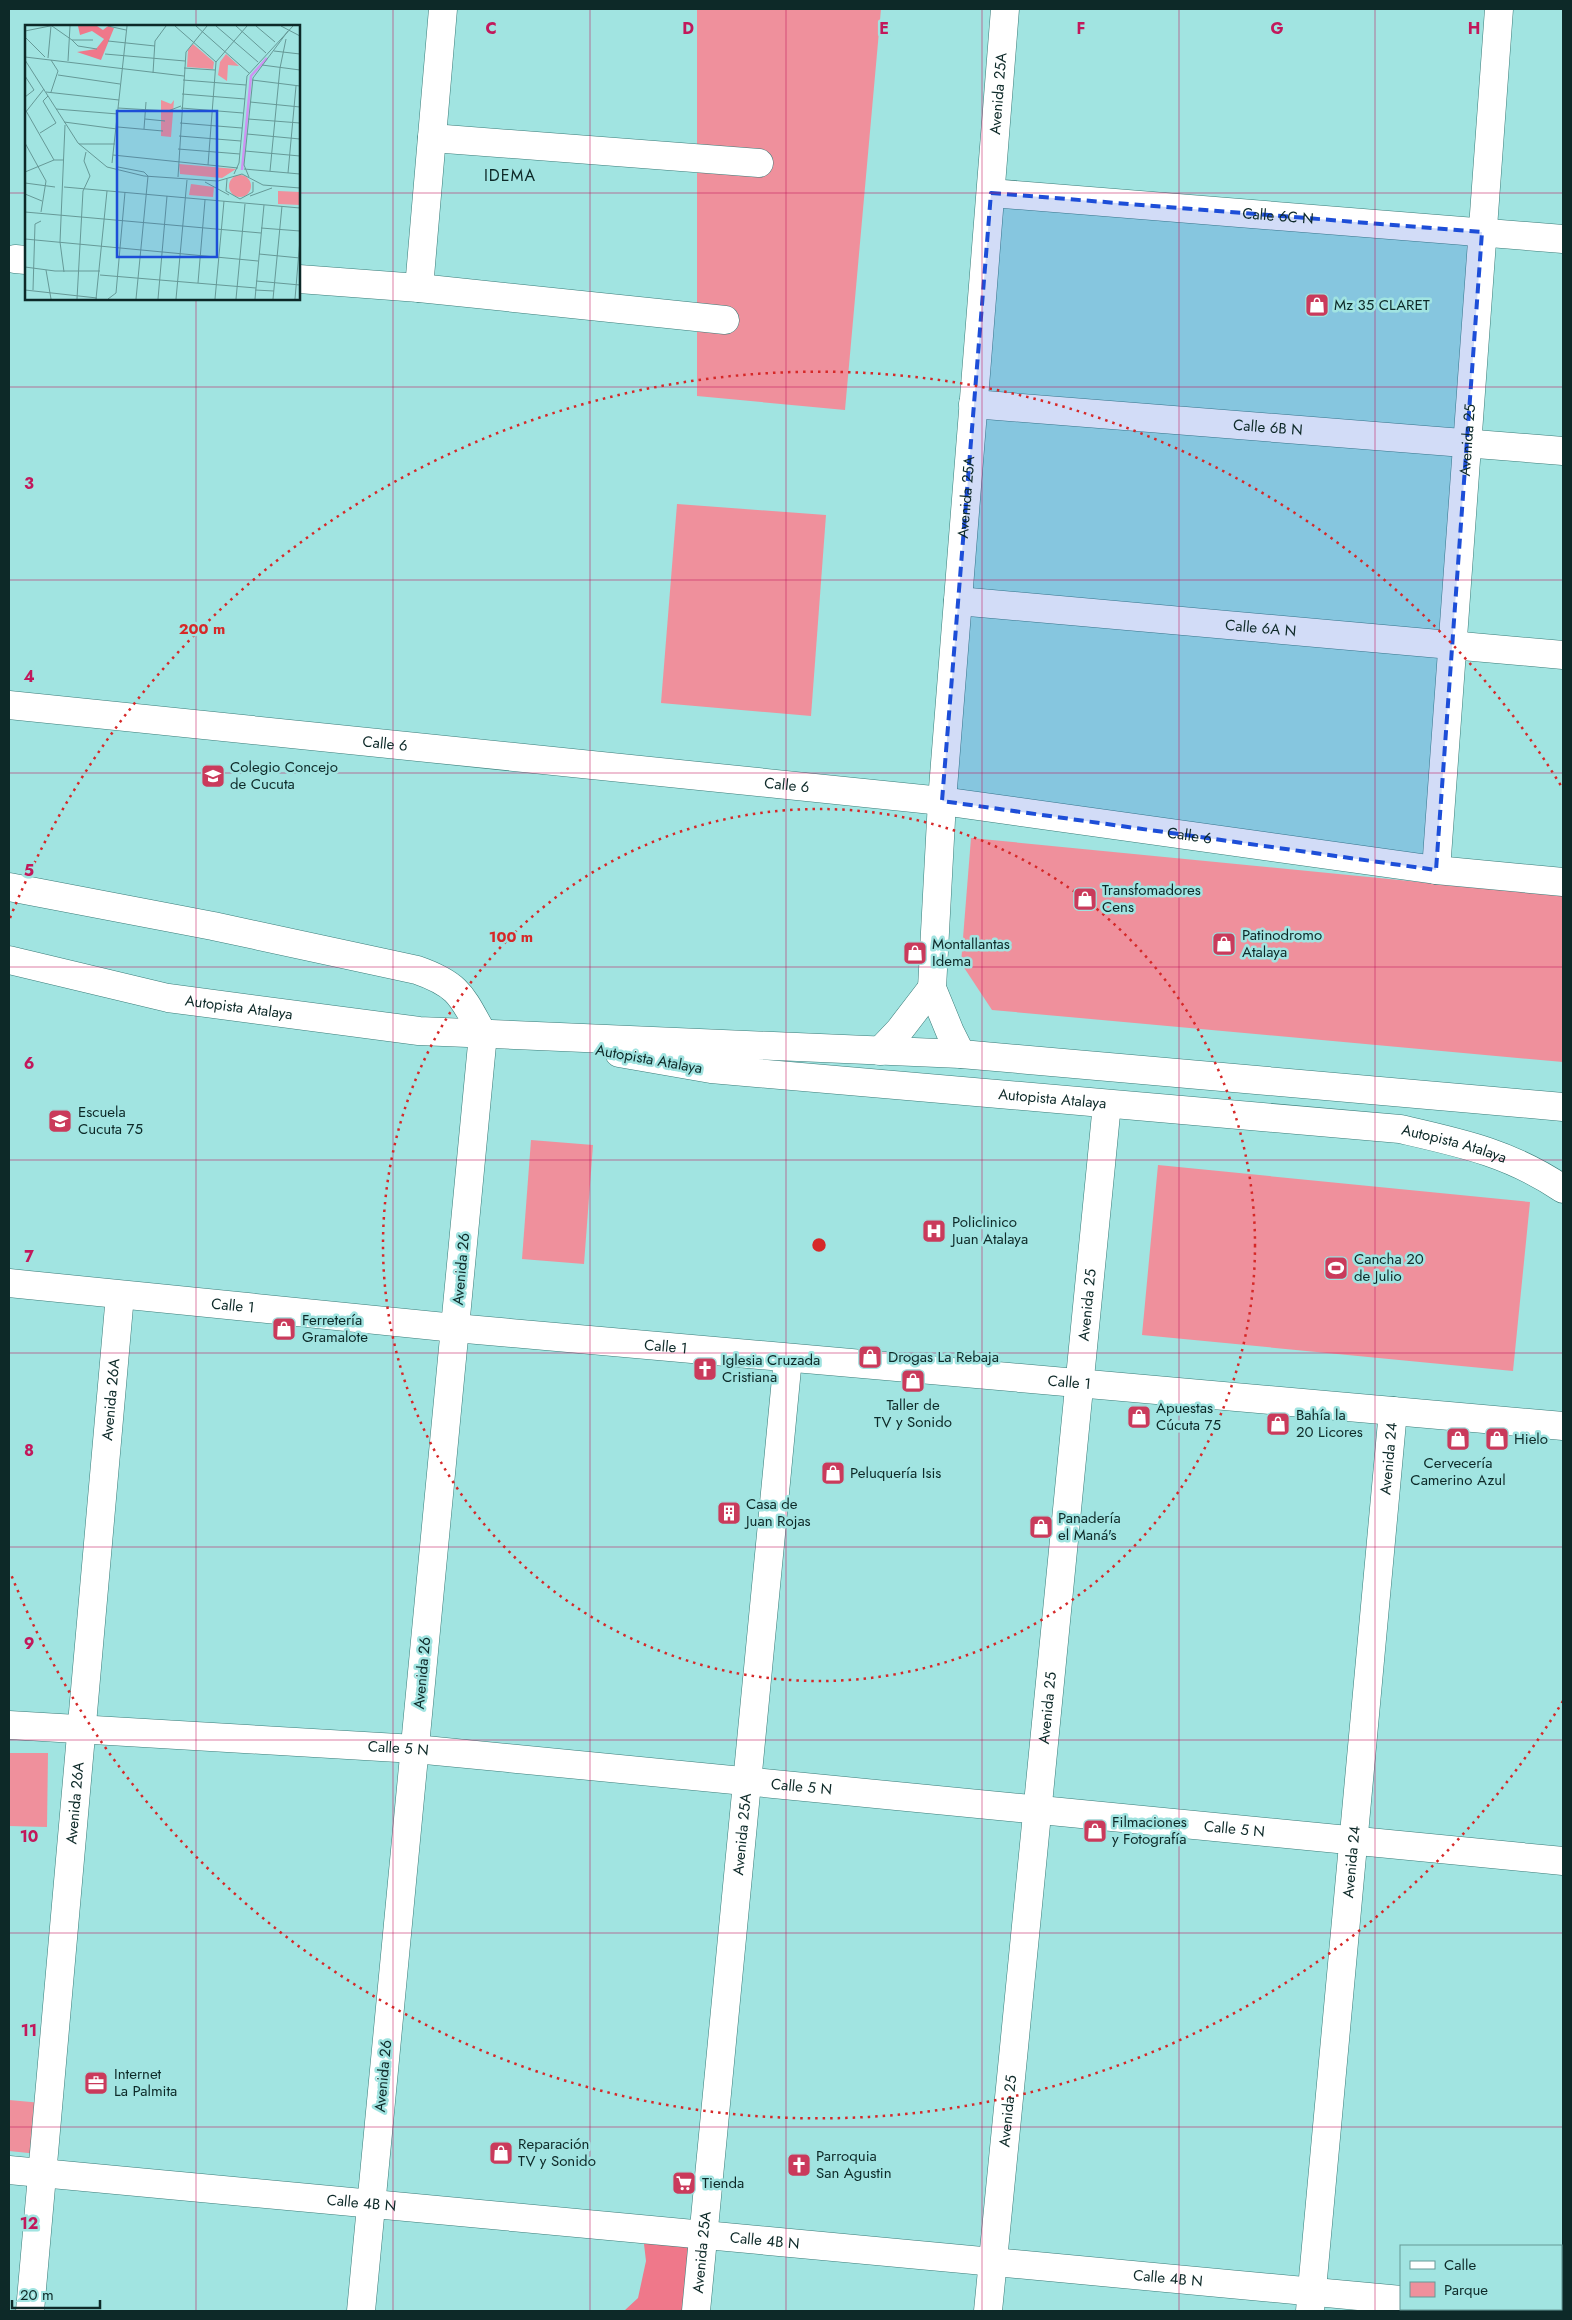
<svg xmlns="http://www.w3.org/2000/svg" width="1572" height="2320" font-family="Jost,sans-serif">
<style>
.green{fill:#ef909c}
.forest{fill:#ef788a}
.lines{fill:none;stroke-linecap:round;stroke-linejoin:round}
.minor-casing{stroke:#3a7c79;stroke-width:29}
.major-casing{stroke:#3a7c79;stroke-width:29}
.minor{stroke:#fff;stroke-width:28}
.major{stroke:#fff;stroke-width:28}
.marked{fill:#1d4ed8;fill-opacity:0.2;stroke:#1d4ed8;stroke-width:4;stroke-dasharray:10 6;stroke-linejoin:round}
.grid{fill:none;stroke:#c2185b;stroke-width:1;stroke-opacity:0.55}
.ring{fill:none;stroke:#d62828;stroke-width:2.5;stroke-dasharray:2.5 5}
.labels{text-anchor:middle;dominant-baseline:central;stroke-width:5;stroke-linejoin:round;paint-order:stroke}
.street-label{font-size:15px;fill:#0d2928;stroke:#a1e4e1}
.poi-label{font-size:15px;fill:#0d2928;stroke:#a1e4e1;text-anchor:start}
.neighbourhood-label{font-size:16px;letter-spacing:1px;fill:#0d2928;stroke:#a1e4e1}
.inset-river{fill:none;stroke:#ce92f2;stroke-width:2.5}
.inset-road{fill:none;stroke:#669997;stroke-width:1}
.view{fill:#1d4ed8;fill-opacity:0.15;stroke:#1d4ed8;stroke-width:2.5}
.inset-edge{fill:none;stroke:#0d2928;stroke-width:2.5}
.grid-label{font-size:16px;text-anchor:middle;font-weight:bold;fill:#c2185b;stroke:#a1e4e1;stroke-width:5;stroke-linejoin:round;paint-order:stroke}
.centre{fill:#d62828;stroke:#a1e4e1;stroke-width:2.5}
.ring-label{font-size:15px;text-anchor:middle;font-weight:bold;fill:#d62828;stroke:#a1e4e1;stroke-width:5;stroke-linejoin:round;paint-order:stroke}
</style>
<rect width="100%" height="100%" fill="#a1e4e1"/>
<!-- green -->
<g class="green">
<polygon points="697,9 881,9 845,410 697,396"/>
<polygon points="677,504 826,515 811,716 661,703"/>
<polygon points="971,838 1563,896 1563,1062 992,1010 961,963"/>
<polygon points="531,1140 593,1145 584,1264 522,1259"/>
<polygon points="1158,1165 1530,1202 1513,1371 1142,1335"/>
<polygon points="9,1753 48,1753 47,1827 9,1826"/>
<polygon points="9,2100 42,2103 38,2154 9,2151"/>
</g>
<!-- forest -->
<polygon class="forest" points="687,2238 691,2269 689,2311 624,2311 638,2298 646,2261 644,2244"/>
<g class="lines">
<!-- minor casing -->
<g class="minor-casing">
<g id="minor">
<polyline points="432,138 759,163"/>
<path id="s1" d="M 991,193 L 1563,239"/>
<polyline points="15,259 26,260"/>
<polyline points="299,279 419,288 725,320"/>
<polyline points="419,288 443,9"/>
<path id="s2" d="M 973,404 L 1563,451"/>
<path id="s3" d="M 958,601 L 1563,655"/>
<path id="s4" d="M 9,705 L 942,801 L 1436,870 L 1563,882"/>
<path id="s5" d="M 1436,870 L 1499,9"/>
<path d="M 9,887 L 213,926 L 417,970 C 460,985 462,997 483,1034 L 361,2311"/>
<polyline points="880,1051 899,1031 932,988"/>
<path id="s6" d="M 961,1054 L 950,1032 L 932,988 L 942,801 L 1005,9"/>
<path id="s7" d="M 9,1283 L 455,1328 L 1563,1426"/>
<path id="s8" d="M 9,1725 L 415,1749 L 1563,1861"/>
<path id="s9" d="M 9,2170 L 1401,2300"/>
<polyline points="1493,2309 1519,2311"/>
<path id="s10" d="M 30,2311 L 120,1295"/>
<path id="s11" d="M 696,2311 L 788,1358"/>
<path id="s12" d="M 988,2311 L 1107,1104"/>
<path id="s13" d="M 1310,2311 L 1393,1411"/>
</g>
</g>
<!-- major casing -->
<g class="major-casing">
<g id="major">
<path id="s14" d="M 9,960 L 168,998 L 419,1031 L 961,1054 L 1563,1107"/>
<path id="s15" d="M 619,1053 L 711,1069 L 1400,1129 C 1461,1143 1510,1153 1563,1189"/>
</g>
</g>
<!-- minor -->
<use href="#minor" class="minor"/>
<!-- major -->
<use href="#major" class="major"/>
</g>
<!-- marked area -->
<path class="marked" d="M 991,193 L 1482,232 L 1436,870 L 942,801 Z"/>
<!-- grid -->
<path class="grid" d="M 196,9 L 196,26M 393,9 L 393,2311M 590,9 L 590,2311M 786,9 L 786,2311M 982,9 L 982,2311M 1179,9 L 1179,2311M 1375,9 L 1375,2311M 9,193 L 26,193M 299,193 L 1563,193M 196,299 L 196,2311M 9,387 L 1563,387M 9,580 L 1563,580M 9,773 L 1563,773M 9,967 L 1563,967M 9,1160 L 1563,1160M 9,1353 L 1563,1353M 9,1547 L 1563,1547M 9,1740 L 1563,1740M 9,1933 L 1563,1933M 9,2127 L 1563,2127"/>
<!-- distance rings -->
<g class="ring">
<circle cx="819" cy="1245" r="436"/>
<path d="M1563 1701A872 872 0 0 1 10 1572M10 918A872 872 0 0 1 1563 789"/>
</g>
<!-- icons -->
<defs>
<g id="shop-square" transform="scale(1.25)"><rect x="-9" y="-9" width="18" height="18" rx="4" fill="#ca3a5b" stroke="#a1e4e1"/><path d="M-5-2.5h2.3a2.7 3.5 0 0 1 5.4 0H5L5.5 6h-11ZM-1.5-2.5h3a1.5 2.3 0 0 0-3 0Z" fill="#fff"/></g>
<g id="school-square" transform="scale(1.25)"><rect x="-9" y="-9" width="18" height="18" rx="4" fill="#ca3a5b" stroke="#a1e4e1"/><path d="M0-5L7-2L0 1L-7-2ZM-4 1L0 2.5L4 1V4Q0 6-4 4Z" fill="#fff"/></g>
<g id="hospital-square" transform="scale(1.25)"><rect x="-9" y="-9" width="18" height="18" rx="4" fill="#ca3a5b" stroke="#a1e4e1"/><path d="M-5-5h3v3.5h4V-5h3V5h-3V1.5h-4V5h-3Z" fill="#fff"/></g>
<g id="stadium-square" transform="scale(1.25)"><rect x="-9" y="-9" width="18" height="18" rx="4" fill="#ca3a5b" stroke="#a1e4e1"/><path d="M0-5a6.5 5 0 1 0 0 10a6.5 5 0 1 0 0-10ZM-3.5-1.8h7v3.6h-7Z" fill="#fff"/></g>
<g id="church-square" transform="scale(1.25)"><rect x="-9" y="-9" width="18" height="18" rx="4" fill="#ca3a5b" stroke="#a1e4e1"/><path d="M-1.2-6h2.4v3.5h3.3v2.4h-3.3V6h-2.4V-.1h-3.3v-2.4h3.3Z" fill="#fff"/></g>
<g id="building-square" transform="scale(1.25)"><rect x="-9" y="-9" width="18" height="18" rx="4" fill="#ca3a5b" stroke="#a1e4e1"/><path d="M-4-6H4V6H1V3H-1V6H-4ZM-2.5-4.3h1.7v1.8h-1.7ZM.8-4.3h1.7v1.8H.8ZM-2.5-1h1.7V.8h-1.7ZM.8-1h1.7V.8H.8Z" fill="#fff"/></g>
<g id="office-square" transform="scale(1.25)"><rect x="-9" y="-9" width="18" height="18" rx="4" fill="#ca3a5b" stroke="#a1e4e1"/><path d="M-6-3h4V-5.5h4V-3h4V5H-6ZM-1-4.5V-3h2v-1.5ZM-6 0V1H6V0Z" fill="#fff"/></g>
<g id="supermarket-square" transform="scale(1.25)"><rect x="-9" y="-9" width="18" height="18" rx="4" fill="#ca3a5b" stroke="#a1e4e1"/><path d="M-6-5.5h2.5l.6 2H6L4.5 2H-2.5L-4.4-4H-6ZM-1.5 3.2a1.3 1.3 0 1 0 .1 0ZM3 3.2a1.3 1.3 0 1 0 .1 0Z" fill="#fff"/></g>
</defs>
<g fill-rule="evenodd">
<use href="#shop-square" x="1317" y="305"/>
<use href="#school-square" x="213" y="776"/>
<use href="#shop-square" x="1085" y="899"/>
<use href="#shop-square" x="1224" y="944"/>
<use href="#shop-square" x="915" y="953"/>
<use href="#school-square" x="60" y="1121"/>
<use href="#hospital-square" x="934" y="1231"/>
<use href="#stadium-square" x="1336" y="1268"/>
<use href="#shop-square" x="284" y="1329"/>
<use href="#shop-square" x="870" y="1357"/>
<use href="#church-square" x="705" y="1369"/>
<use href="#shop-square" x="913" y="1381"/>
<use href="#shop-square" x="1139" y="1417"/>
<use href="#shop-square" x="1278" y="1424"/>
<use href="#shop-square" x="1458" y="1439"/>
<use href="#shop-square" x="1497" y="1439"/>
<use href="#shop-square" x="833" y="1473"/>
<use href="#building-square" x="729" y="1513"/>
<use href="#shop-square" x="1041" y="1527"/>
<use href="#shop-square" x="1095" y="1831"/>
<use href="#office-square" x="96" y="2083"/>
<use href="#shop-square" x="501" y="2153"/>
<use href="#church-square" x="799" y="2165"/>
<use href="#supermarket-square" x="684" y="2183"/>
</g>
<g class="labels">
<!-- street labels -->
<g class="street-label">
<text stroke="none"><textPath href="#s6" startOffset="969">Avenida 25A</textPath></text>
<text stroke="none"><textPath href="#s1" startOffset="288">Calle 6C N</textPath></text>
<text stroke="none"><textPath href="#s2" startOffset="296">Calle 6B N</textPath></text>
<text stroke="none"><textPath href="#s5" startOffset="431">Avenida 25</textPath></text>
<text stroke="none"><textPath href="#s6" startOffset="564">Avenida 25A</textPath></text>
<text stroke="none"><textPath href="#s3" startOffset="304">Calle 6A N</textPath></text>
<text stroke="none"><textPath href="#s4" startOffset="378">Calle 6</textPath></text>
<text stroke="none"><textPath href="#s4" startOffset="782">Calle 6</textPath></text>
<text stroke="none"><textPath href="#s4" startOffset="1188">Calle 6</textPath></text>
<text stroke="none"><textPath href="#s14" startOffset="235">Autopista Atalaya</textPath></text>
<text transform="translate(649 1059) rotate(10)">Autopista Atalaya</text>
<text stroke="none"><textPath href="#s15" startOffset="436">Autopista Atalaya</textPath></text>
<text stroke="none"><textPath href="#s15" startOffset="841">Autopista Atalaya</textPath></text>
<text transform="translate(461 1269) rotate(-85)">Avenida 26</text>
<text stroke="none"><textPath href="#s12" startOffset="1011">Avenida 25</textPath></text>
<text stroke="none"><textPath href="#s7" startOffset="225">Calle 1</textPath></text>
<text stroke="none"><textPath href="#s7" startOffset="660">Calle 1</textPath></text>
<text stroke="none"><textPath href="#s7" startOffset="1065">Calle 1</textPath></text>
<text stroke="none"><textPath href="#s10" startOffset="915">Avenida 26A</textPath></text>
<text stroke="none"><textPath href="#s13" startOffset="856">Avenida 24</textPath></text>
<text transform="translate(422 1673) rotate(-85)">Avenida 26</text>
<text stroke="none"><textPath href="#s12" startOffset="606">Avenida 25</textPath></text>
<text stroke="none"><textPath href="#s8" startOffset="390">Calle 5 N</textPath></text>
<text stroke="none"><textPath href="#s8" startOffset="795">Calle 5 N</textPath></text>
<text stroke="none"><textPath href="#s10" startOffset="510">Avenida 26A</textPath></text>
<text stroke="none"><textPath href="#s8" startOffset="1230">Calle 5 N</textPath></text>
<text stroke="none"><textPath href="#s11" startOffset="479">Avenida 25A</textPath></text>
<text stroke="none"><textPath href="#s13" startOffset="451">Avenida 24</textPath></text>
<text transform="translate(383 2076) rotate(-85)">Avenida 26</text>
<text stroke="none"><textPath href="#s12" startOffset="201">Avenida 25</textPath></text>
<text stroke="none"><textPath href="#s9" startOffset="354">Calle 4B N</textPath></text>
<text stroke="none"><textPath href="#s9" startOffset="759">Calle 4B N</textPath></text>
<text stroke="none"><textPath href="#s11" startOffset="59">Avenida 25A</textPath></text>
<text stroke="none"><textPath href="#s9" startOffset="1164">Calle 4B N</textPath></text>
</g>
<!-- poi labels -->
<g class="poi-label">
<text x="1334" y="305">Mz 35 CLARET</text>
<text x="230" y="767">Colegio Concejo<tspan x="230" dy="17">de Cucuta</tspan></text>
<text x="1102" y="890">Transfomadores<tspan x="1102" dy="17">Cens</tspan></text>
<text x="1242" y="935">Patinodromo<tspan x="1242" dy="17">Atalaya</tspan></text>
<text x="932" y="944">Montallantas<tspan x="932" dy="17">Idema</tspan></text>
<text x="78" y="1112">Escuela<tspan x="78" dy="17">Cucuta 75</tspan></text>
<text x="952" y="1222">Policlinico<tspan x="952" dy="17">Juan Atalaya</tspan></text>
<text x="1354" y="1259">Cancha 20<tspan x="1354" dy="17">de Julio</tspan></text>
<text x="302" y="1320">Ferretería<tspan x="302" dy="17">Gramalote</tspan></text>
<text x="888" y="1357">Drogas La Rebaja</text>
<text x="722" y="1360">Iglesia Cruzada<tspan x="722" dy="17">Cristiana</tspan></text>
<text x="913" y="1405" text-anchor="middle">Taller de<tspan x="913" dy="17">TV y Sonido</tspan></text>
<text x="1156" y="1408">Apuestas<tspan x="1156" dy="17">Cúcuta 75</tspan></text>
<text x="1296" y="1415">Bahía la<tspan x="1296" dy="17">20 Licores</tspan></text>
<text x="1514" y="1439">Hielo</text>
<text x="1458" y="1463" text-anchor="middle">Cervecería<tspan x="1458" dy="17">Camerino Azul</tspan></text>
<text x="850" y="1473">Peluquería Isis</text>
<text x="746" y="1504">Casa de<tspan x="746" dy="17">Juan Rojas</tspan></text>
<text x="1058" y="1518">Panadería<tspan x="1058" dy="17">el Maná's</tspan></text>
<text x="1112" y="1822">Filmaciones<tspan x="1112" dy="17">y Fotografía</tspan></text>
<text x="114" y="2074">Internet<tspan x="114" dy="17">La Palmita</tspan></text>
<text x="518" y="2144">Reparación<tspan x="518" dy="17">TV y Sonido</tspan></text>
<text x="816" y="2156">Parroquia<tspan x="816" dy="17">San Agustin</tspan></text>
<text x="702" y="2183">Tienda</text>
</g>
<!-- neighbourhood labels -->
<g class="neighbourhood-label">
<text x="510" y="175">IDEMA</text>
</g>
</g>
<!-- overview -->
<g transform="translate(25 25)">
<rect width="275" height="275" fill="#a1e4e1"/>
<path d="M 168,19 L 189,37 L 188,44 L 162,42 L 163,25 ZM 201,29 L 214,41 L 203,40 L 202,56 L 193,50 L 195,37 ZM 136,75 L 146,79 L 149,75 L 146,112 L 136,111 ZM 154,139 L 211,144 L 197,153 L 155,149 ZM204 161a11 11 0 1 1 22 0a11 11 0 1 1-22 0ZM 166,159 L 189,162 L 188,172 L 164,170 ZM 253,166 L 275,167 L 275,180 L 253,179 Z" fill="#ef909c"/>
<path d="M 53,1 L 72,1 L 78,5 L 83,1 L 89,3 L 76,35 L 52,27 L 71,24 L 79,14 L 67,6 L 55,10 Z" fill="#ef788a"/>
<path class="inset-river" d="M 217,145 L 226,51 L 242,33"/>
<path class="inset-road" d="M 27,1 L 47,15 L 68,15M 83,1 L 101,5M 150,1 L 191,37M 171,1 L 224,48M 191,1 L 233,37M 211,1 L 241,28M 231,1 L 250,17M 256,1 L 275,11M 0,6 L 25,1M 0,12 L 20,32M 47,15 L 53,21 L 72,24M 83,16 L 130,21M 249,26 L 275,29M 80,29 L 160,36M 0,32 L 159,51M 23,33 L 26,1M 0,35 L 53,118 L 82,142 L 119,151 L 193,156 L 217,149 L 238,160 L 275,163M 43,36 L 45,1M 191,37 L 222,1M 237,40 L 275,45M 159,43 L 190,45M 128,48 L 130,16 L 141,1M 33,50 L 95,59M 0,51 L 9,65 L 0,72M 158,55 L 221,60M 227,55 L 275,61M 21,67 L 94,75M 26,67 L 33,46 L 26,35M 157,69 L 220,74M 225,77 L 275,82M 93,83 L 143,86 L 156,81M 156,83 L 218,88M 0,84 L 29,135M 31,84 L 93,89M 0,88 L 19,64M 120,94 L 140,96M 223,94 L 275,98M 39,97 L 92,104M 155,98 L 217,103M 93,102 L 138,106M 119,104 L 121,77M 15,108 L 31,98 L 18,76 L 23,71M 222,109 L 275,114M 154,111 L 216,116M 0,118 L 21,156 L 16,187M 54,119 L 90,119M 153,124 L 215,129M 220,126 L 275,131M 88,130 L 213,143M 87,138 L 102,1M 183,140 L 191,37M 93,142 L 119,147 L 123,151 L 111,274M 219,144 L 275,149M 245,146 L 255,43 L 261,14M 0,147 L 29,135 L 38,135M 263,148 L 271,61M 209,149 L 214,138 L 222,51 L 268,1M 153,152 L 161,27 L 182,1M 224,152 L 219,140 L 228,53 L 263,6M 202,154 L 201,166 L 215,174 L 228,167 L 228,157M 180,157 L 204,170M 0,158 L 30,162M 39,162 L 275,183M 0,169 L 17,176M 225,171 L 247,163M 0,187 L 236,208M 236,203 L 275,206M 0,214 L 233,236M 234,229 L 275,233M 0,242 L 30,246 L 75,246M 21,245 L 26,274M 39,247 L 35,217 L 40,100M 75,250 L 231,263M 231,256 L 275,260M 173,258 L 180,175M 0,265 L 72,273M 8,265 L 10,199 L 16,196M 230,265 L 249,266M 52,274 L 58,166 L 65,151 L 59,136 L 61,127M 71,274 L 82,166M 83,274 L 91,268 L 100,167M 133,274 L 142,171M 151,274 L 162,155M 190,274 L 199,176M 211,274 L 220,179M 230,274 L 239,180M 248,274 L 257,181M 270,274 L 275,214"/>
<path class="view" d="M 92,86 L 192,86 L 192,232 L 92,232 Z"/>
<rect width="275" height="275" class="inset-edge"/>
</g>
<g class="grid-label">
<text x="491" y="34">C</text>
<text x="688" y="34">D</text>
<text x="884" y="34">E</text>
<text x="1081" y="34">F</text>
<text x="1277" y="34">G</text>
<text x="1474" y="34">H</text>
<text x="29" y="489">3</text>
<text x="29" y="682">4</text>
<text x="29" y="876">5</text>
<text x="29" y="1069">6</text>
<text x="29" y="1262">7</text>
<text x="29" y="1456">8</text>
<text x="29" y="1649">9</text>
<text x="29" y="1842">10</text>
<text x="29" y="2036">11</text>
<text x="29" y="2229">12</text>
</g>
<circle cx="819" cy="1245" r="8" class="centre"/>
<g class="ring-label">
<text x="202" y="634">200 m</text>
<text x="511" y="942">100 m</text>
</g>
<!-- border -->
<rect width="1572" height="2320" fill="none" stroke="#0d2928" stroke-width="20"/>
<!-- legend -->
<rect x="1400" y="2245" width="162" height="65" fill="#a1e4e1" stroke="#669997"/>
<rect x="1410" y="2261" width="25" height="8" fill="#ffffff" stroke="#669997"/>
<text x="1444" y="2270" font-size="15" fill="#0d2928">Calle</text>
<rect x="1410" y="2282" width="25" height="15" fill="#ef909c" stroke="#669997"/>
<text x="1444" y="2295" font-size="15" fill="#0d2928">Parque</text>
<!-- scale -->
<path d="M12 2300v8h88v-8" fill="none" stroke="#0d2928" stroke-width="2.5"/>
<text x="20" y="2300" font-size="15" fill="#0d2928" stroke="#a1e4e1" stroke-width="4" paint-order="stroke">20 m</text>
</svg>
